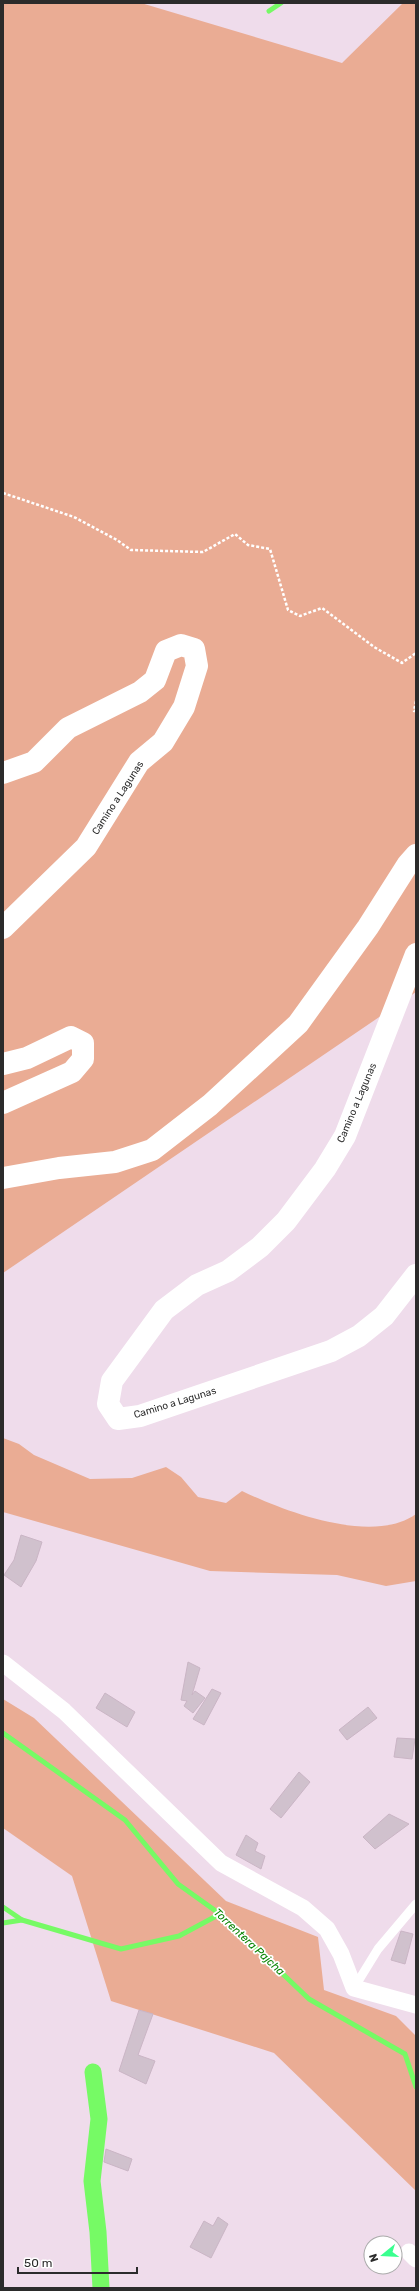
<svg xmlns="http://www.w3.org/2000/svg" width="419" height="2291" font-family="Rubik,sans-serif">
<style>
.green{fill:#eaac94}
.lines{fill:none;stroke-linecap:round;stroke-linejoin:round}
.stream{stroke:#76fa65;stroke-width:5}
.canal{stroke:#76fa65;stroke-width:17}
.building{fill:#d0c1cd;stroke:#cab5c5}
.path{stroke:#fff;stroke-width:2.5;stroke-dasharray:3 2;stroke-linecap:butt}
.lane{stroke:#fff;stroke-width:9}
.street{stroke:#fff;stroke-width:17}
.secondary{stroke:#fff;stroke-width:22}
.labels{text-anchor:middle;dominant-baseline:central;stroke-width:3.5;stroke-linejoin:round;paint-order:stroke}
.street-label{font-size:10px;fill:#2b2b2b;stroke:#fff}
.water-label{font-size:11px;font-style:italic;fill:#098404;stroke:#fff}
</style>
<rect width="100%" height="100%" fill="#efdceb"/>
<!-- green -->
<g class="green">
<polygon points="3,3 141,3 342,63 403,3 416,3 416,992 3,1273"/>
<path d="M 3,1438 L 19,1444 L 34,1455 L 90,1479 L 132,1478 L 166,1467 L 181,1477 L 198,1497 L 226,1503 L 242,1491 C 286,1512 373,1545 416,1514 L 416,1581 L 386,1586 L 337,1575 L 210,1571 L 3,1512 Z"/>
<polygon points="3,1699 34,1718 226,1901 318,1937 324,1990 396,2016 416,2036 416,2191 274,2053 111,2001 72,1876 3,1828"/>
</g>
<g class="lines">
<!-- stream -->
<g class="stream">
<polyline points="269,11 281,3"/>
<polyline points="3,1733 125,1820 178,1884 220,1914 309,1999 405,2054 416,2087"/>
<polyline points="3,1907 22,1920 121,1949 179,1936 220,1914"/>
<polyline points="3,1923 22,1920"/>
</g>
<!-- canal -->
<polyline class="canal" points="93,2072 99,2119 92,2181 98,2232 101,2288"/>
</g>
<!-- building -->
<g class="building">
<polygon points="21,1535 42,1542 36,1561 21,1587 4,1575 14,1560"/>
<polygon points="188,1662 200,1668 192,1695 195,1691 205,1698 193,1713 184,1706 187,1701 181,1700"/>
<polygon points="212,1689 221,1693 204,1725 193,1719"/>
<polygon points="105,1693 135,1712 127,1727 96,1708"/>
<polygon points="368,1707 377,1718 347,1740 339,1730"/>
<polygon points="397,1738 415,1739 412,1759 394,1757"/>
<polygon points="299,1772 310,1782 281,1818 270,1809"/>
<polygon points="389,1814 409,1824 375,1849 363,1837"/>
<polygon points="246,1835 258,1843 255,1851 265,1856 261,1869 236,1855"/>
<polygon points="401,1931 413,1934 405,1964 391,1960"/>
<polygon points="139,2010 153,2014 138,2055 155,2061 146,2084 119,2071"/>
<polygon points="106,2149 132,2159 128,2171 104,2162"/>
<polygon points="218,2217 228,2224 211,2258 190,2247 204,2221 213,2226"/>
</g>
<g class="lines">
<!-- path -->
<g class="path">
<polyline points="3,493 74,517 117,540 131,550 203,552 235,534 248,545 270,549 288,610 300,616 322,608 374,647 402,663 416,653"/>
<polyline points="416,701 414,711 416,711"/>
</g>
<!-- lane -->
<polyline class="lane" points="354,1988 378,1949 416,1904"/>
<!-- street -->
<g class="street">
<polyline points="3,1663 64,1711 221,1863 303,1908 327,1929 341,1954 354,1988 416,2005"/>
<polyline points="409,2252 416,2259"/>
</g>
<!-- secondary -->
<g class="secondary">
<polyline points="3,773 34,762 68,728 140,692 155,680 166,651 181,645 194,649 197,666 184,707 163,742 139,762 86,847 3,928"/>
<polyline points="416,954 345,1136 325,1169 286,1221 260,1247 228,1271 197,1285 164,1310 112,1381 108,1404 118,1419 140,1416 331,1351 359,1336 384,1316 416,1275"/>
<polyline points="3,1064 27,1058 71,1037 83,1043 83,1059 72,1072 3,1103"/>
<polyline points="3,1178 59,1168 115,1162 152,1150 210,1105 298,1024 368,927 408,864 416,855"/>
</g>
</g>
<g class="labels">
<!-- street labels -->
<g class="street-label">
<text transform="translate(118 798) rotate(-57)">Camino a Lagunas</text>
<text transform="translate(357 1103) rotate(-67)">Camino a Lagunas</text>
<text transform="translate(175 1403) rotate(-17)">Camino a Lagunas</text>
</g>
<!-- water labels -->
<g class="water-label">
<text transform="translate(249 1942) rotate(43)">Torrentera Pajcha</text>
</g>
</g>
<!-- border -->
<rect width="419" height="2291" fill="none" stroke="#2b2b2b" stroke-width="8"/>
<!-- north arrow -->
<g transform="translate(383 2255) rotate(252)"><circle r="19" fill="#ffffff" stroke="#aaaaaa"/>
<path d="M0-3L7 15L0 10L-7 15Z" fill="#39ff8f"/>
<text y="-6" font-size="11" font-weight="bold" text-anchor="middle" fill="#2b2b2b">N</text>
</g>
<!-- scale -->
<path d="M18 2267v6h119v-6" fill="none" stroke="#2b2b2b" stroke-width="2"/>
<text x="24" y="2267" font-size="12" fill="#2b2b2b" stroke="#ffffff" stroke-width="3" paint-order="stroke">50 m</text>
</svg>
